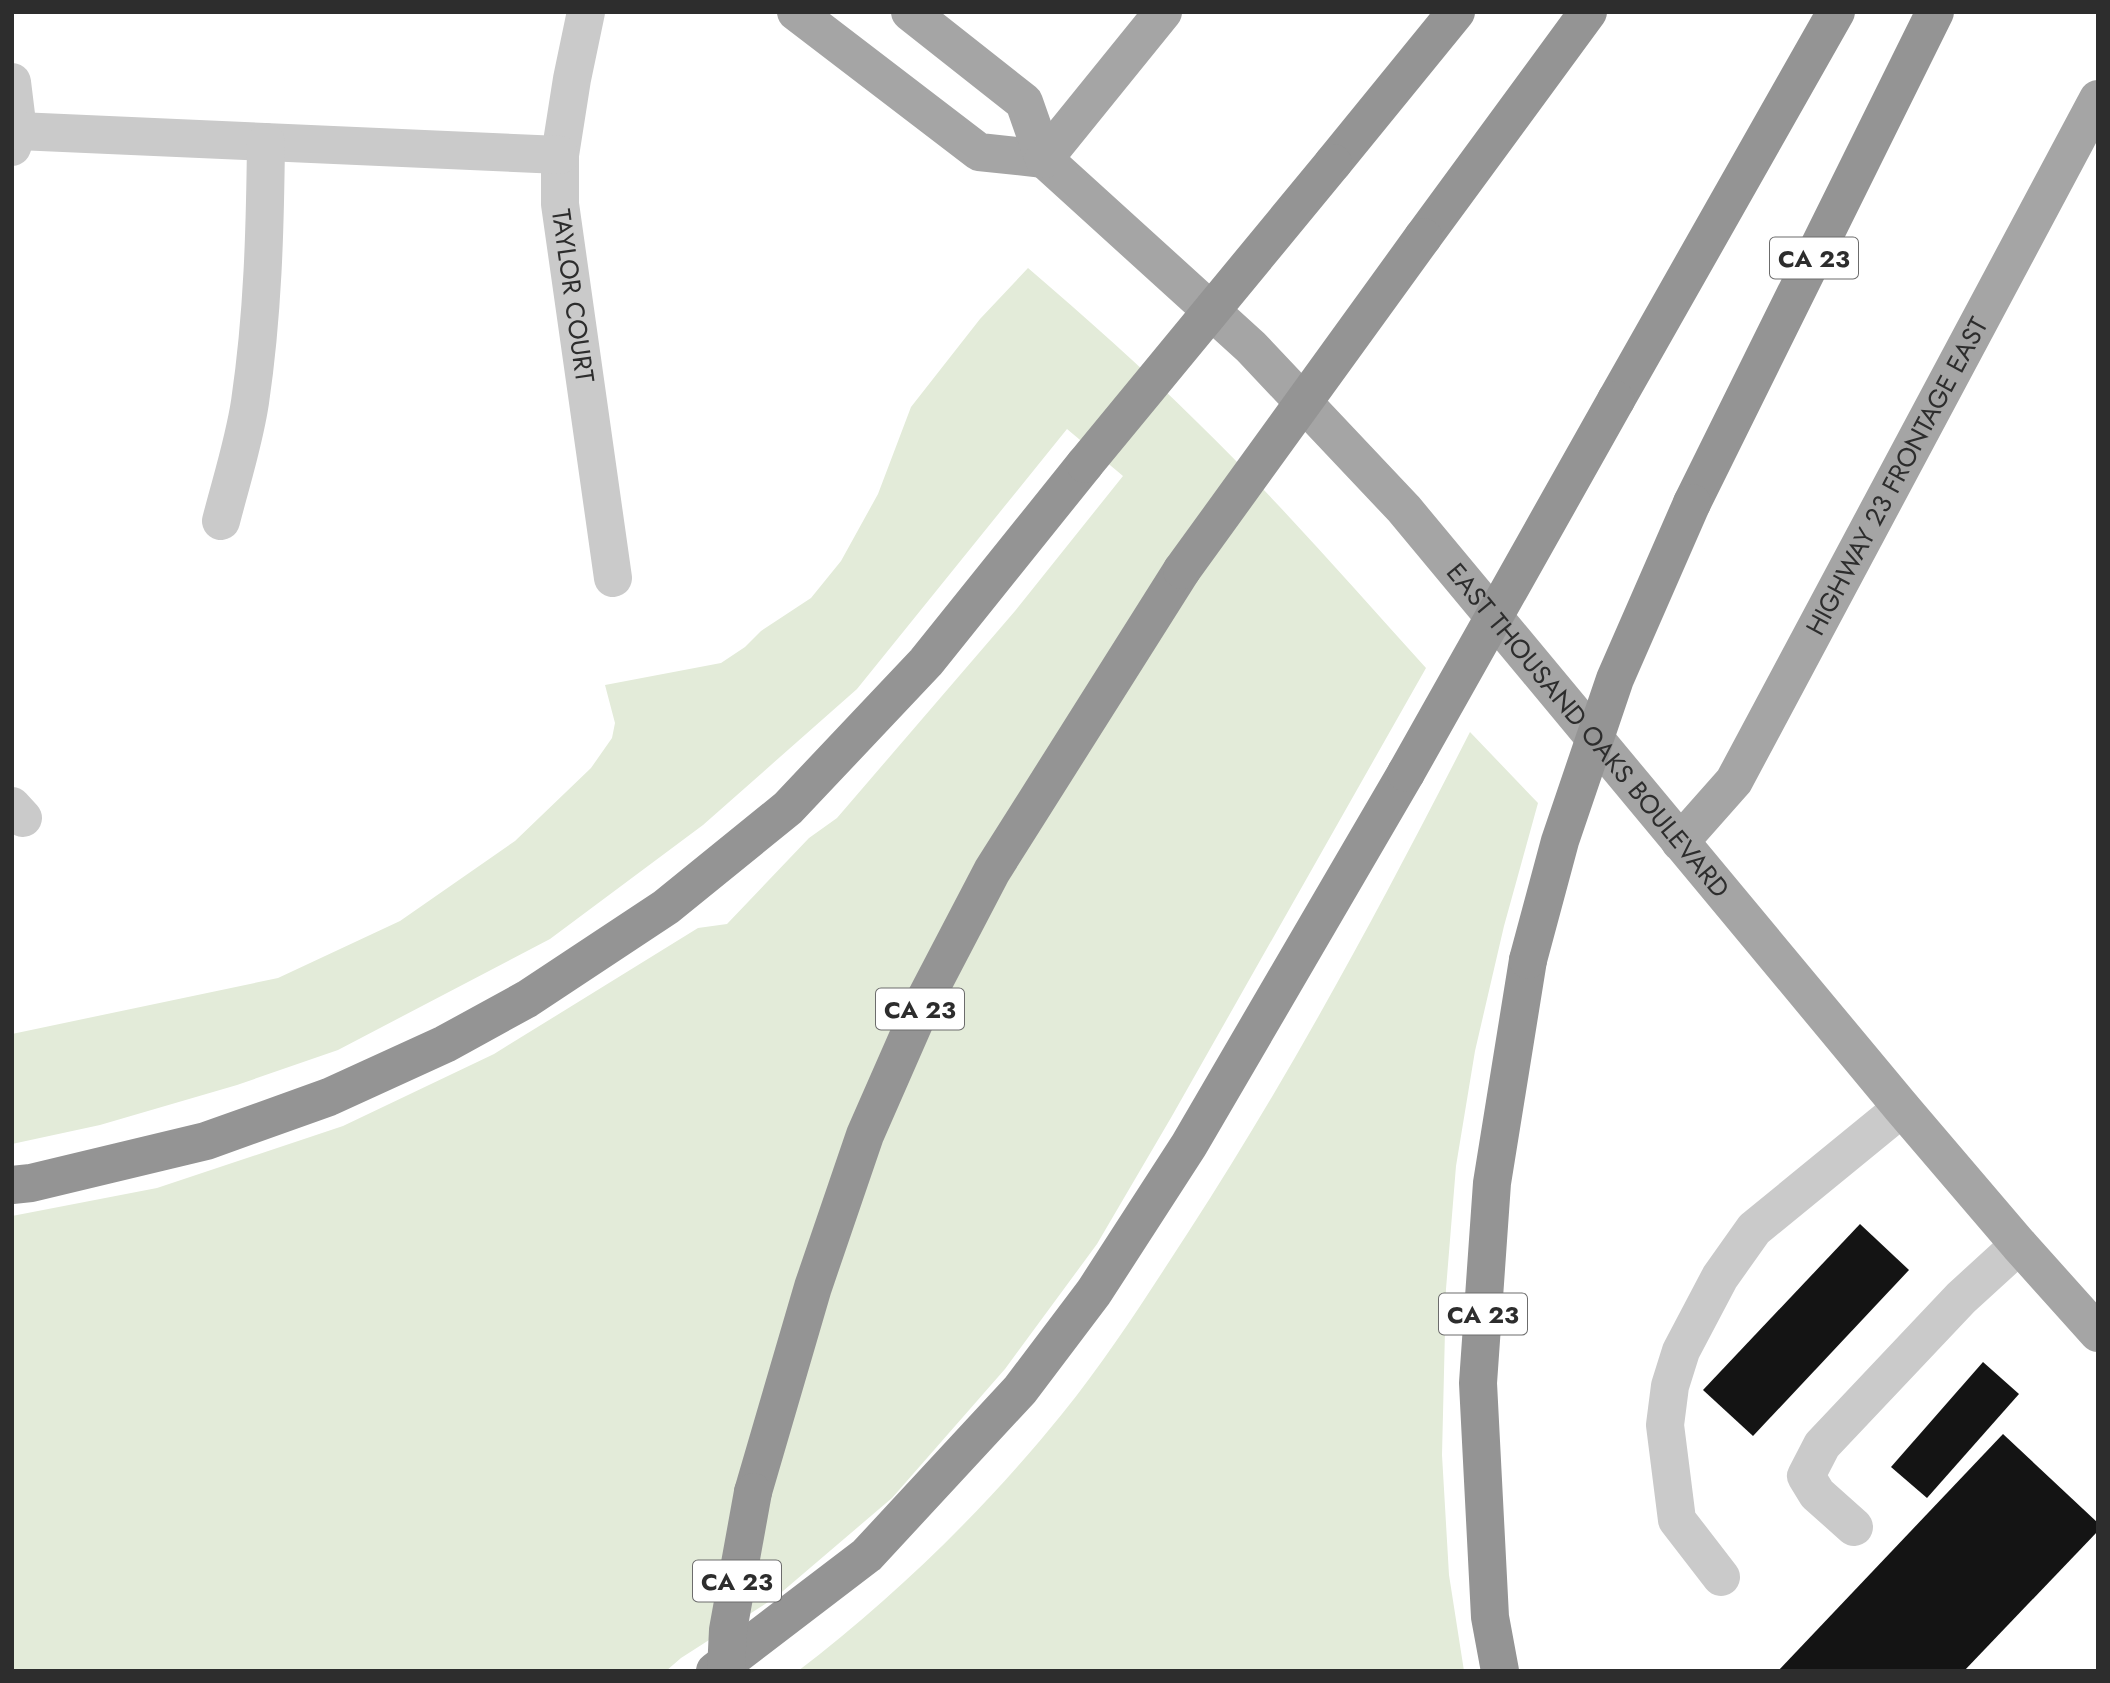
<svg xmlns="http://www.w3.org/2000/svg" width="2110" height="1683" font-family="Jost,sans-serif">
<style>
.green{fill:#e3ebd9}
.building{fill:#141414}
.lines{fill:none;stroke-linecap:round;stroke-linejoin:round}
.minor{stroke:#cacaca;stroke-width:38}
.major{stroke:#a5a5a5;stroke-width:38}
.highway{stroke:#949494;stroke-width:38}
.highway-bridge{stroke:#949494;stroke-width:38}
.labels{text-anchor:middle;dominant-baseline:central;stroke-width:7;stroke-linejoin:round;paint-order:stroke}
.shield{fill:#fff;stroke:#6c6c6c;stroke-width:2}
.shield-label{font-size:24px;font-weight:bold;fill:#2d2d2d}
.street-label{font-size:26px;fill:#2d2d2d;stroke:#fff}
</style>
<rect width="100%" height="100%" fill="#fff"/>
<!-- green -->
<g class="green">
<path d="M 1028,268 C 1086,318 1143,368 1197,422 C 1277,500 1351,585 1426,668 L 1172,1116 L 1097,1244 L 1005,1369 L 892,1498 L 776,1597 L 681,1658 L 666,1671 L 12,1671 L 12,1216 L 157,1188 L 343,1126 L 494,1054 L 698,928 L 727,924 L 809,838 L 837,818 L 1015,611 L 1123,476 L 1067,429 L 857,689 L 703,825 L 550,939 L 338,1050 L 237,1085 L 100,1125 L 12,1144 L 12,1034 L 278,978 L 400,921 L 515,841 L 591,768 L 612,738 L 615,723 L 605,685 L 721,663 L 745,647 L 761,631 L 811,598 L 841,561 L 878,494 L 911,407 L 980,319 Z"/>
<path d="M 1470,732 L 1538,803 L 1504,926 L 1475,1051 L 1456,1166 L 1446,1289 L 1442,1455 L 1449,1575 L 1464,1671 L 798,1671 C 893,1599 987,1507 1062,1414 C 1109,1356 1148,1294 1189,1231 C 1293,1071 1383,902 1470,732 Z"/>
</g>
<!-- building -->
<g class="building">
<polygon points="1860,1224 1909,1270 1753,1436 1703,1390"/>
<polygon points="1983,1362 2019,1394 1927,1498 1891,1467"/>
<polygon points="2003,1434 2098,1523 2098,1531 1964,1671 1778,1671"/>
</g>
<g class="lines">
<!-- minor -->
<g class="minor">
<path id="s1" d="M 586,12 L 572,79 L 560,155 L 560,204 L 613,578"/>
<polyline points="12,82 18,131 12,147"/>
<polyline points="18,131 560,155"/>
<path d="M 221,521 C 231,482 244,442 250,402 C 263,314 265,230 266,142"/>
<polyline points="12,806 23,818"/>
<polyline points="1854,1527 1817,1494 1806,1476 1822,1445 1961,1298 2019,1245"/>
<polyline points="1721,1577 1677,1520 1665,1425 1670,1386 1681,1351 1720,1277 1754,1229 1902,1108"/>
</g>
<!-- major -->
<g class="major">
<polyline points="796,12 979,152 1044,159"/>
<path id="s2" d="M 910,12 L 1024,102 L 1044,159 L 1251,347 L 1404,509 L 1902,1108 L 2019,1245 L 2098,1333"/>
<polyline points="1044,159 1163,12"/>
<path id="s3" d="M 1680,842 L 1734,781 L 2098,99"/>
</g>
<!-- highway -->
<g class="highway">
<polyline points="1333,163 1456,12"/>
<polyline points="1423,237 1588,12"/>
<polyline points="1616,400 1836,12"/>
<polyline points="1692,503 1935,12"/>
<polyline points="12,1185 31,1183 206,1141 329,1097 445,1044 527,999 666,907 788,808 926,662 1085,464"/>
<polyline points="753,1492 813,1287 865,1135 922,1005 992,871 1182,570"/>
<polyline points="715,1671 867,1555 1020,1390 1094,1292 1189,1145 1406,773"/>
<polyline points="1500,1671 1490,1617 1478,1383 1492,1183 1528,960"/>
</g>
<!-- highway-bridge -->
<g class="highway-bridge">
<polyline points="1085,464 1333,163"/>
<polyline points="1182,570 1423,237"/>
<polyline points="1406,773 1616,400"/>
<polyline points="1528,960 1560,841 1615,679 1692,503"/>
<polyline points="726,1671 728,1630 753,1492"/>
</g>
</g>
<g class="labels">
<!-- shield labels -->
<g class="shield">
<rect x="1770" y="237.5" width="88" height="41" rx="5"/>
<rect x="876" y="988.5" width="88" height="41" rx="5"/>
<rect x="1439" y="1293.5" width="88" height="41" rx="5"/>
<rect x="693" y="1560.5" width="88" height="41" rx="5"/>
</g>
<g class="shield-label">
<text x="1814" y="258">CA 23</text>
<text x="920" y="1009">CA 23</text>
<text x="1483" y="1314">CA 23</text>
<text x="737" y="1581">CA 23</text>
</g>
<!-- street labels -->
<g class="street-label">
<text stroke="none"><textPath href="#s1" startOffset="287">TAYLOR COURT</textPath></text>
<text stroke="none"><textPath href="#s3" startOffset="427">HIGHWAY 23 FRONTAGE EAST</textPath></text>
<text stroke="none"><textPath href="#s2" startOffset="996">EAST THOUSAND OAKS BOULEVARD</textPath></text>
</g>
</g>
<!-- border -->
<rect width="2110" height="1683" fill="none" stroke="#2d2d2d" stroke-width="28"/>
</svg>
